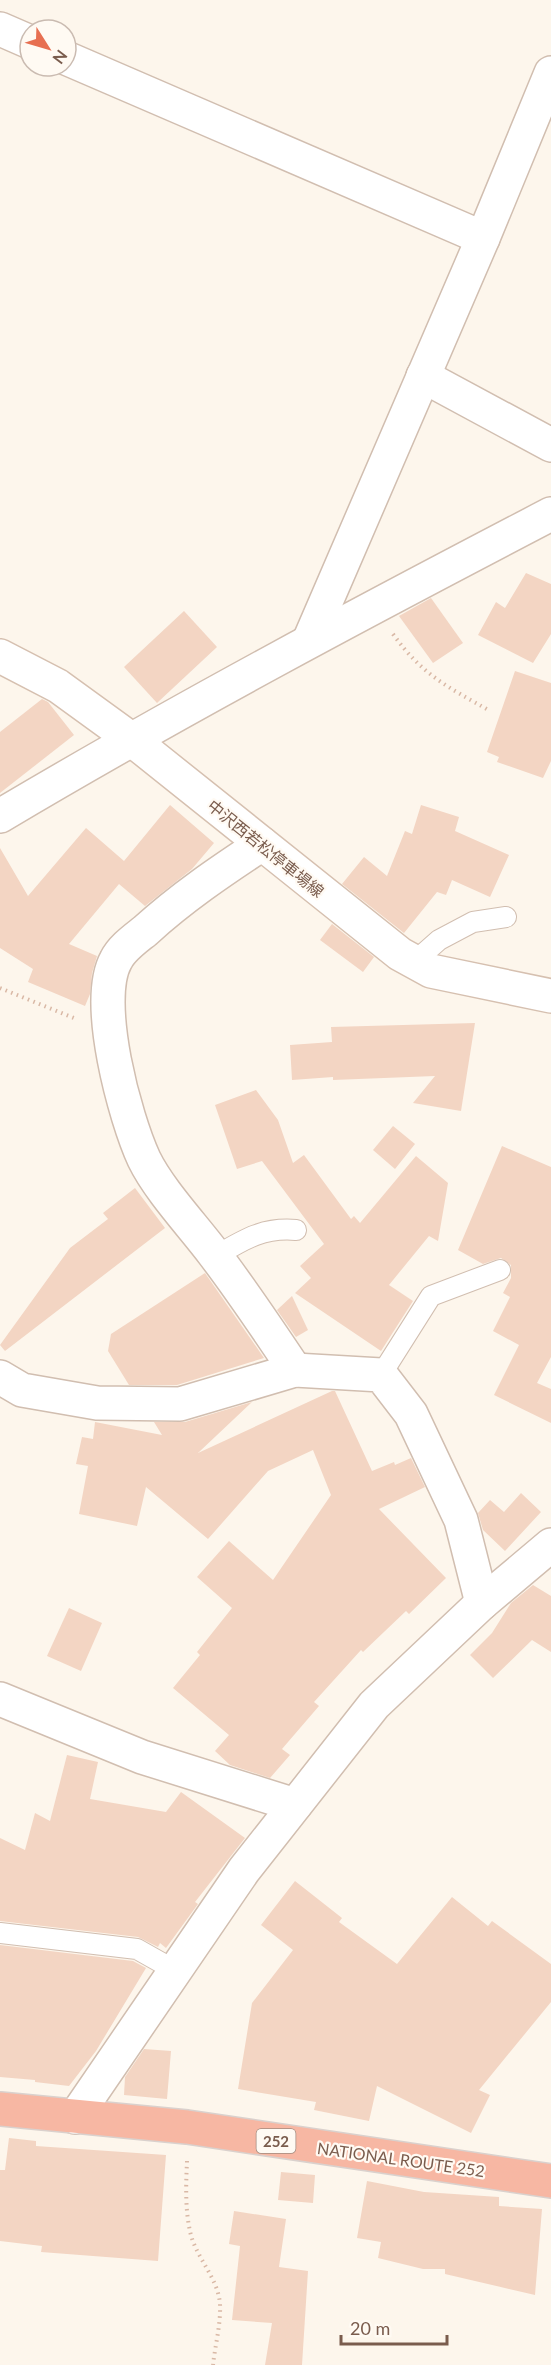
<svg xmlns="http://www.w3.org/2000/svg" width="551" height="2365" font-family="Lato,'Noto Sans JP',sans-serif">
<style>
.building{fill:#f3d5c3}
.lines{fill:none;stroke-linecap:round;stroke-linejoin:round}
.lane-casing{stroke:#d1beb0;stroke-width:22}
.street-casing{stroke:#d1beb0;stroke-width:36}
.secondary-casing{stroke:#d6c0b0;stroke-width:36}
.highway-casing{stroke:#dad1cd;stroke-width:36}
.path{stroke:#d9b8a5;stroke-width:4;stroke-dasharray:1.5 4.5;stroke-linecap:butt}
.lane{stroke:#fff;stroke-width:20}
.street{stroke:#fff;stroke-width:33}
.secondary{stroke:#fff;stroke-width:33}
.highway{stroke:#f7b7a3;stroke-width:33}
.labels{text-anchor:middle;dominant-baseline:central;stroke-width:4.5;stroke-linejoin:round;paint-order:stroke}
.shield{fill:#fffaf3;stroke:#a28b7f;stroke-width:1.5}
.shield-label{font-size:15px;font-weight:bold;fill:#7a5c4d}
.street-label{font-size:16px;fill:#7a5c4d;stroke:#fffaf3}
</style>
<rect width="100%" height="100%" fill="#fdf6ec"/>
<!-- building -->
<g class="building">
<polygon points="526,573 551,584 551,634 533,663 478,635 496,602 505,608"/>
<polygon points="431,598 463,643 433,663 399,616"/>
<polygon points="184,611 217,647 157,703 124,667"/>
<polygon points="515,671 551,683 551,761 543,778 497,762 499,757 487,752"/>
<polygon points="42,699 48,702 74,735 0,793 0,732"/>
<polygon points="170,805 214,843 192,869 145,906 119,884 69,944 97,956 92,973 90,994 85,1006 28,982 33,969 0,948 0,848 28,896 86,828 124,861"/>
<polygon points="421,805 459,817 455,831 509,855 490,897 452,880 446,895 437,892 404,933 342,884 364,857 387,876 405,831 412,834"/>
<polygon points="332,924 374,957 363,972 320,940"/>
<polygon points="475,1023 461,1111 413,1103 435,1076 333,1080 333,1077 292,1080 290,1045 332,1042 331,1027"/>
<polygon points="256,1090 278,1120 293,1163 304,1155 351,1219 354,1216 360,1223 416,1156 448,1183 438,1241 429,1236 389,1285 413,1301 381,1351 295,1293 311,1278 300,1266 324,1244 262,1161 237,1169 215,1105"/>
<polygon points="393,1126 415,1144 395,1169 373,1150"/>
<polygon points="502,1146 551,1167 551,1357 537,1383 551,1389 551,1423 494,1395 519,1345 493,1331 510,1297 503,1293 511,1278 511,1265 501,1258 483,1264 458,1250"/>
<polygon points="135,1188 165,1228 5,1351 0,1345 70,1248 108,1219 103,1213"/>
<polygon points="205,1273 264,1358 177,1385 129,1385 108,1351 111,1334"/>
<polygon points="292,1296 308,1330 296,1337 277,1310"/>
<polygon points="332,1391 335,1391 372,1471 394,1462 395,1465 411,1458 425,1487 379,1509 446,1578 409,1614 406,1611 363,1652 361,1650 314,1702 319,1706 282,1749 290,1755 270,1778 230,1765 215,1751 229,1735 173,1688 200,1655 197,1652 232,1608 197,1577 229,1541 273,1580 331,1495 313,1450 268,1471 208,1539 146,1487 137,1526 79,1514 88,1466 76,1464 82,1437 93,1439 95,1422 162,1435 154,1422 185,1422 252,1402 198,1453"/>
<polygon points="521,1493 541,1512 505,1551 483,1530 478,1513 490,1500 504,1512"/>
<polygon points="533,1585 551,1596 551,1652 532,1640 493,1678 470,1655 492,1633 511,1603"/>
<polygon points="69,1608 102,1623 81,1671 47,1656"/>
<polygon points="67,1755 98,1762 90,1799 166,1812 181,1792 245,1838 195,1902 198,1904 166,1948 160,1943 158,1947 138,1937 0,1921 0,1838 25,1850 35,1813 50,1821"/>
<polygon points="295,1881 342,1918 339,1922 397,1964 452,1897 488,1926 492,1921 551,1964 551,2002 479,2090 490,2095 471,2133 377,2086 369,2121 314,2110 316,2102 238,2089 252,2003 293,1950 261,1925"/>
<polygon points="0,1945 133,1961 146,1968 96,2051 69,2086 35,2082 35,2080 0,2077"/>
<polygon points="144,2049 171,2051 167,2099 124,2095 125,2077"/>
<polygon points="9,2138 36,2141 36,2146 166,2155 158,2261 41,2252 42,2246 0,2241 0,2170 5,2170"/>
<polygon points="281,2172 315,2175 313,2203 278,2200"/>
<polygon points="367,2181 424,2192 499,2197 499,2206 542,2209 535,2295 445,2274 445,2269 423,2269 378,2258 381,2242 357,2238"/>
<polygon points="234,2211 286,2219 279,2267 308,2271 302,2365 265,2365 272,2323 232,2320 240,2246 229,2244"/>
</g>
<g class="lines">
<!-- lane casing -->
<g class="lane-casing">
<g id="lane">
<polyline points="413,963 439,940 473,922 506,917"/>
<path d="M 216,1256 C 243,1240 263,1227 296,1230"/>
<polyline points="381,1375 431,1296 500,1270"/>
<polyline points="0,1933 137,1949 176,1971"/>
</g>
</g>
<!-- street casing -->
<g class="street-casing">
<g id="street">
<polyline points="0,29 30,42"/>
<polyline points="66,58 483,238"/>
<polyline points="423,376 551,445"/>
<polyline points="309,641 483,238 551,73"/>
<path d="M 0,816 C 180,709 365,611 551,514"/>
<path d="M 262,844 C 221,871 181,898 145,931 C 135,939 122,948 116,960 C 93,1001 125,1118 144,1159 C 159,1190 193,1226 214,1254 C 243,1292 269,1331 295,1370"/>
<polyline points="0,1377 22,1390 97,1403 180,1404 295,1370 381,1375 411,1414 461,1520 482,1603"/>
<polyline points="0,1699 142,1757 295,1805"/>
<polyline points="75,2117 244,1870 374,1705 482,1603 551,1545"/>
</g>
</g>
<!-- secondary casing -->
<g class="secondary-casing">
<polyline id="secondary" points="0,656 58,686 131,739 400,954 431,971 551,996"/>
</g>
<!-- highway casing -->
<g class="highway-casing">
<polyline id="highway" points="0,2109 187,2127 551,2181"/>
</g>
<!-- path -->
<g class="path">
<path d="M 393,634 C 422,675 448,687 490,711"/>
<polyline points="0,988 74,1018"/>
<path d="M 187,2161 C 186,2184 185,2209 190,2231 C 195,2257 218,2277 220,2304 C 221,2324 215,2346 213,2365"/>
</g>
<!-- lane -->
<use href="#lane" class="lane"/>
<!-- street -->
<use href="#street" class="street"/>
<!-- secondary -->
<use href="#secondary" class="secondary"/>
<!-- highway -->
<use href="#highway" class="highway"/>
</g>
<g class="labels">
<!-- shield labels -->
<rect class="shield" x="256.5" y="2129" width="39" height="24" rx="4.5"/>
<g class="shield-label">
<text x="276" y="2141">252</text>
</g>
<!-- street labels -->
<g class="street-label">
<text transform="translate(266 848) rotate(39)">中沢西若松停車場線</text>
<text transform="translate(401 2159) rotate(8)">NATIONAL ROUTE 252</text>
</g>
</g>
<!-- north arrow -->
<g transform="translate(48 48) rotate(127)"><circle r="28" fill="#fffaf3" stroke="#cabbb1" stroke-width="1.5"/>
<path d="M0-4.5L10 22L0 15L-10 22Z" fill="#e76f51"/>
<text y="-9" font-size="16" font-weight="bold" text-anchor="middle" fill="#7a5c4d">N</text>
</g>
<!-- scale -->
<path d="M341 2335v9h106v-9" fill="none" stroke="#7a5c4d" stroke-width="3"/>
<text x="350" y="2335" font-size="18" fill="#7a5c4d" stroke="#fffaf3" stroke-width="4.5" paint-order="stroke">20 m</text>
</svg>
